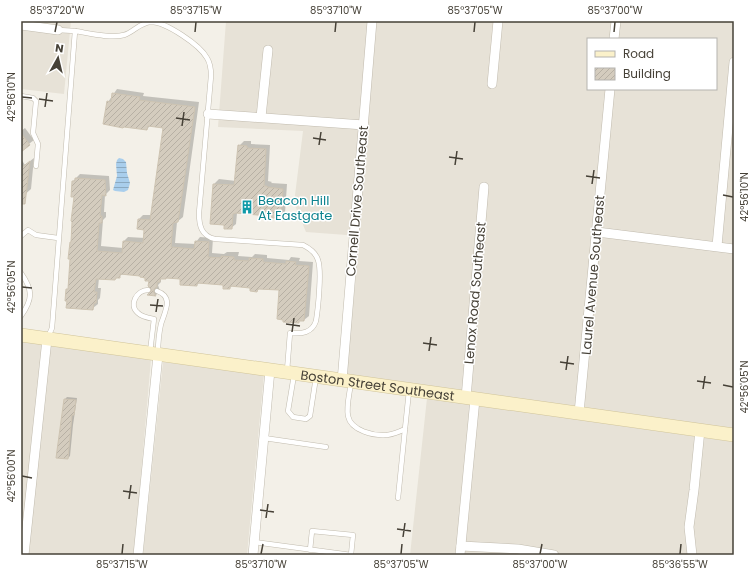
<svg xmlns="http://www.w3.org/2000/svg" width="755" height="576" font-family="Poppins,sans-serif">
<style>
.residential{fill:#e7e2d7;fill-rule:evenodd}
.water{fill:url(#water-rules)}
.shadow{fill:#0003}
.building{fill:url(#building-hatch);stroke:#cec4b2}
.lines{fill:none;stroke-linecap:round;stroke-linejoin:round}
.lane-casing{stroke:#c1bbae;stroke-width:5.5}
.street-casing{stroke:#c1bbae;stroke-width:10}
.secondary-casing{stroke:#d0c49a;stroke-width:14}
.lane{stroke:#fff;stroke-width:4.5}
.street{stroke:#fff;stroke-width:9}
.secondary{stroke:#fbf1ca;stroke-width:13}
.ticks{fill:none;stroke:#464137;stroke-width:1.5}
.labels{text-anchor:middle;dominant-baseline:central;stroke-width:3;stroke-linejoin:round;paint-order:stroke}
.culture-label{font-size:13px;fill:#0d838f;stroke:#fff;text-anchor:start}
.street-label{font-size:13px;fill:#464137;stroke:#fff}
.neatline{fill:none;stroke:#464137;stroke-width:1.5}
.ticks-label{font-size:10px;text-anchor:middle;fill:#464137}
</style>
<defs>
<pattern id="water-rules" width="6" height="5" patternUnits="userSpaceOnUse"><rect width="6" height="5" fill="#a9ceec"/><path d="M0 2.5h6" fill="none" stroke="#8ba9c0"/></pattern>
<pattern id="building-hatch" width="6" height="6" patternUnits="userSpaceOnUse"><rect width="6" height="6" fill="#d4ccbe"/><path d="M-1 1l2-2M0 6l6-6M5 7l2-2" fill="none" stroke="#b7b0a4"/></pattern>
</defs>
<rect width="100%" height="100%" fill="#f3f0e8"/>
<!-- residential -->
<g class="residential">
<polygon points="21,21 71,21 64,94 21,89"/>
<path d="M 226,21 L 734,21 L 734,429 L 346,375 L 360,236 L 306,232 L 294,203 L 303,131 L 218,127 ZM 588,39 L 716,39 L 716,89 L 588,89 Z"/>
<polygon points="21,341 151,359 134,555 21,555"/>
<polygon points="163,362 264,374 247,555 143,555"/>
<polygon points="427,398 734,442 734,555 410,555"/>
</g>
<!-- water -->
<polygon class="water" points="119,158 123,159 126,162 127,173 130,183 128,190 124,192 115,191 113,190 117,176 116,164 117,160"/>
<!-- shadow -->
<g class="shadow">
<polygon points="117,89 144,93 143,96 199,102 183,217 177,222 175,243 196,244 196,242 200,237 213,238 212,253 224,254 227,252 239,252 238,256 252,257 255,254 267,255 267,258 289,260 291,257 300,258 299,261 313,262 309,316 304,320 301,320 298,322 280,289 260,288 257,291 251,287 233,285 230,288 224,285 200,282 197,285 182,278 167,277 161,279 161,282 158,285 160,291 156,295 149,295 153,290 150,280 146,277 141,275 123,274 115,279 99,278 98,288 101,288 100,298 98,300 98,304 93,308 67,290 69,288 71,243 72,241 75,196 73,181 80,174 109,176 110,190 105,195 104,212 106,212 106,217 103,220 101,246 123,248 124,241 128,237 145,238 145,229 139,219 143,215 151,215 164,127 151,125 147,129 108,102"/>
<polygon points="25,128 34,140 21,150 21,131"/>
<polygon points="244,141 251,141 251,144 270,145 268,181 272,182 271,183 287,184 285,213 281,217 269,215 237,213 236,224 231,228 225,224 214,184 219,179 236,181 239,146"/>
<polygon points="34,158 31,189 21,198 21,159 25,165"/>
<polygon points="67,397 77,398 73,425 70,456 68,458 65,399"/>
</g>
<!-- building -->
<g class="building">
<polygon points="112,93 140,97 139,100 195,107 178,222 173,223 171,247 194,249 195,241 209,242 208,257 221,258 221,256 234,257 234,260 249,261 249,258 263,259 263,262 286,264 286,261 296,262 295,265 309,266 304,321 299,321 299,323 283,322 283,320 277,319 279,290 258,289 257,292 250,291 250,288 230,286 230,289 223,289 223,285 197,283 197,286 180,285 180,279 166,278 166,279 160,279 160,282 157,282 157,287 155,288 153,291 156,296 147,295 152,290 148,286 149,281 145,281 145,278 140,277 140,276 120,274 120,278 116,278 115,280 96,279 94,292 97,292 96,303 94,303 93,310 66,308 67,301 65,301 66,289 68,289 70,259 68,259 70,242 71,242 72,222 71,221 74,197 71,197 72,181 75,181 75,178 105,180 106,196 102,195 100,216 102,216 102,223 99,223 97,251 122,253 123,241 143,243 144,230 137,229 138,219 150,220 163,128 148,126 147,130 124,127 123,128 103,124 107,101 111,102"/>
<polygon points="21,133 30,145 21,152"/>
<polygon points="238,145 247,146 247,148 266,149 264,186 267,186 267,187 283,189 281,218 268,218 268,216 236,213 233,214 232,229 224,229 224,225 210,224 213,184 234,185"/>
<polygon points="30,161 25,204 21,204 21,168"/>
<polygon points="64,399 76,400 74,415 72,415 68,459 56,458"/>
</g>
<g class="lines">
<!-- lane casing -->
<g class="lane-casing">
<g id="lane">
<polyline points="58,30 75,31"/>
<polyline points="21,96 33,98 36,101 33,133 38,144 36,166"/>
<polyline points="21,236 28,230 36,235 58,238"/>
<path d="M 21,273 C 33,290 33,299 21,316"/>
<path d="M 148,290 C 137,290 128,305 138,313 C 142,317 149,318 154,319 L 150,352"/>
<path d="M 157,291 C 174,297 165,311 161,324 C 159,333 158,344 158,353"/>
<path d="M 48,337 L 52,328 L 75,31 C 88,33 111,39 124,35 C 134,32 139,23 151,22 C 166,22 200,45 207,58 C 211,64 211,70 211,76 L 199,213 C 199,225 201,236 215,239 L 303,245 C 309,248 316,253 318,260 C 322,271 318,309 316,321 C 312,333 302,334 290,333 L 287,371"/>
<polyline points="294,375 288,411 293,417 306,419 310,416 316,377"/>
<path d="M 351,382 C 350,392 346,406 348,416 C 351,431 374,436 387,435 C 394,434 399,432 405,429 L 409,391"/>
<polyline points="264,438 326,447"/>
<polyline points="398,498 405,429"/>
<polyline points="254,542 351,555 353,535 312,531 310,550"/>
</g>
</g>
<!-- street casing -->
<g class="street-casing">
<g id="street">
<polyline points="21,25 58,30"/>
<polyline points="614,39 616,21"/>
<polyline points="492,84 498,21"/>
<polyline points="208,114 364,125"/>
<polyline points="261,117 268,50"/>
<polyline points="597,232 734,249"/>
<polyline points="717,246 734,62"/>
<polyline points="342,381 372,21"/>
<polyline points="466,398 484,187"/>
<polyline points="579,413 610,89"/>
<polyline points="461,546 518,549 554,555"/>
<polyline points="24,555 47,339"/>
<polyline points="138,555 158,355"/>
<polyline points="253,555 270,370"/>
<polyline points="460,555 475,399"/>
<polyline points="692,555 689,527 694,490 700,430"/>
</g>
</g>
<!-- secondary casing -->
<g class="secondary-casing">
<g id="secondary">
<path id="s1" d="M 21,335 L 734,435"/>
</g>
</g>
<!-- lane -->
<use href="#lane" class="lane"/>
<!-- street -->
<use href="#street" class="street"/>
<!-- secondary -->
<use href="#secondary" class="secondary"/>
</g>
<!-- ticks -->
<path class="ticks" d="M 55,32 L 57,22M 195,32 L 196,22M 335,32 L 336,22M 474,32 L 475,22M 614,32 L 615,22M 22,97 L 32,98M 39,99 L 53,101M 45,107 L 47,93M 176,118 L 190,120M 182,126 L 184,112M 313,138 L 326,140M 319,145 L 321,132M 449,157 L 463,159M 455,165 L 457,151M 586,176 L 600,178M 592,184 L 594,170M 723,195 L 733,197M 22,287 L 32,288M 150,305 L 163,306M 156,312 L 158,299M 286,324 L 300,326M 292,332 L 294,318M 423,343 L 437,345M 429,351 L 431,337M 560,362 L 574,364M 566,370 L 568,356M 697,381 L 711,383M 723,385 L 733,387M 703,389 L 705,376M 22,476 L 32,478M 123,491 L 137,493M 129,499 L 131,485M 260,510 L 274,512M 266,518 L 268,504M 397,529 L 411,531M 403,537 L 405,523M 122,554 L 123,544M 261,554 L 263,544M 401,554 L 402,544M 540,554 L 542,544M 680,554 L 681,544"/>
<!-- icons -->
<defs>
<g id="building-bare" transform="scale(1.08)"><path d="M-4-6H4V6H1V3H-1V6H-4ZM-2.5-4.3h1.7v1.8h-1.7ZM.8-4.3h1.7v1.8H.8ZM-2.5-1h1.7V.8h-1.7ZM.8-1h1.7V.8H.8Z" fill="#0f9aa8" stroke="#fff" stroke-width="2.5" paint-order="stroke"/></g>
</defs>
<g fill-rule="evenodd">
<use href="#building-bare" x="247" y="207"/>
</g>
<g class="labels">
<!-- culture labels -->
<g class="culture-label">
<text x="258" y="200">Beacon Hill<tspan x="258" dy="15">At Eastgate</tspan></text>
</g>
<!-- street labels -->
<g class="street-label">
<text transform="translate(357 201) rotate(-85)">Cornell Drive Southeast</text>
<text transform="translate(593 275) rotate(-85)">Laurel Avenue Southeast</text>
<text transform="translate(475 293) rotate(-85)">Lenox Road Southeast</text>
<text stroke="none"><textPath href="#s1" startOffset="360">Boston Street Southeast</textPath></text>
</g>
</g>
<!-- border -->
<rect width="755" height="576" fill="none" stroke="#ffffff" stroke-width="44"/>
<!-- legend -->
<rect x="587" y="38" width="130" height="52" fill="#ffffff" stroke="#b5b3af"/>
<rect x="595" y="51" width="20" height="6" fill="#fbf1ca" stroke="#b5b3af"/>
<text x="623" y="58" font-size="12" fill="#464137">Road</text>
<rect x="595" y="68" width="20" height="12" fill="url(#building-hatch)" stroke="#b5b3af"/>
<text x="623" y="78" font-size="12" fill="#464137">Building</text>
<!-- north arrow -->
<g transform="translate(58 58) rotate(8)" stroke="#ffffff" stroke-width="3" paint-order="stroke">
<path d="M0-3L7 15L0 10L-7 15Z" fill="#464137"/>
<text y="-6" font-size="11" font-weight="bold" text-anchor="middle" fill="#464137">N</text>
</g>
<rect x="22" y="22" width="711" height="532" class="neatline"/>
<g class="ticks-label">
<text x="57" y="14">85°37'20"W</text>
<text x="196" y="14">85°37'15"W</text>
<text x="336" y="14">85°37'10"W</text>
<text x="475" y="14">85°37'05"W</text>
<text x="615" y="14">85°37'00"W</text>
<text transform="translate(11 97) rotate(-90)" y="4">42°56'10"N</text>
<text transform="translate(744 197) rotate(-90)" y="4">42°56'10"N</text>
<text transform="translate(11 287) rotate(-90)" y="4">42°56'05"N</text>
<text transform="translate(744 387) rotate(-90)" y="4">42°56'05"N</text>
<text transform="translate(11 476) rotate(-90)" y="4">42°56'00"N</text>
<text x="122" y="568">85°37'15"W</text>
<text x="261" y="568">85°37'10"W</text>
<text x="401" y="568">85°37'05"W</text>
<text x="540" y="568">85°37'00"W</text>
<text x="680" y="568">85°36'55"W</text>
</g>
</svg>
